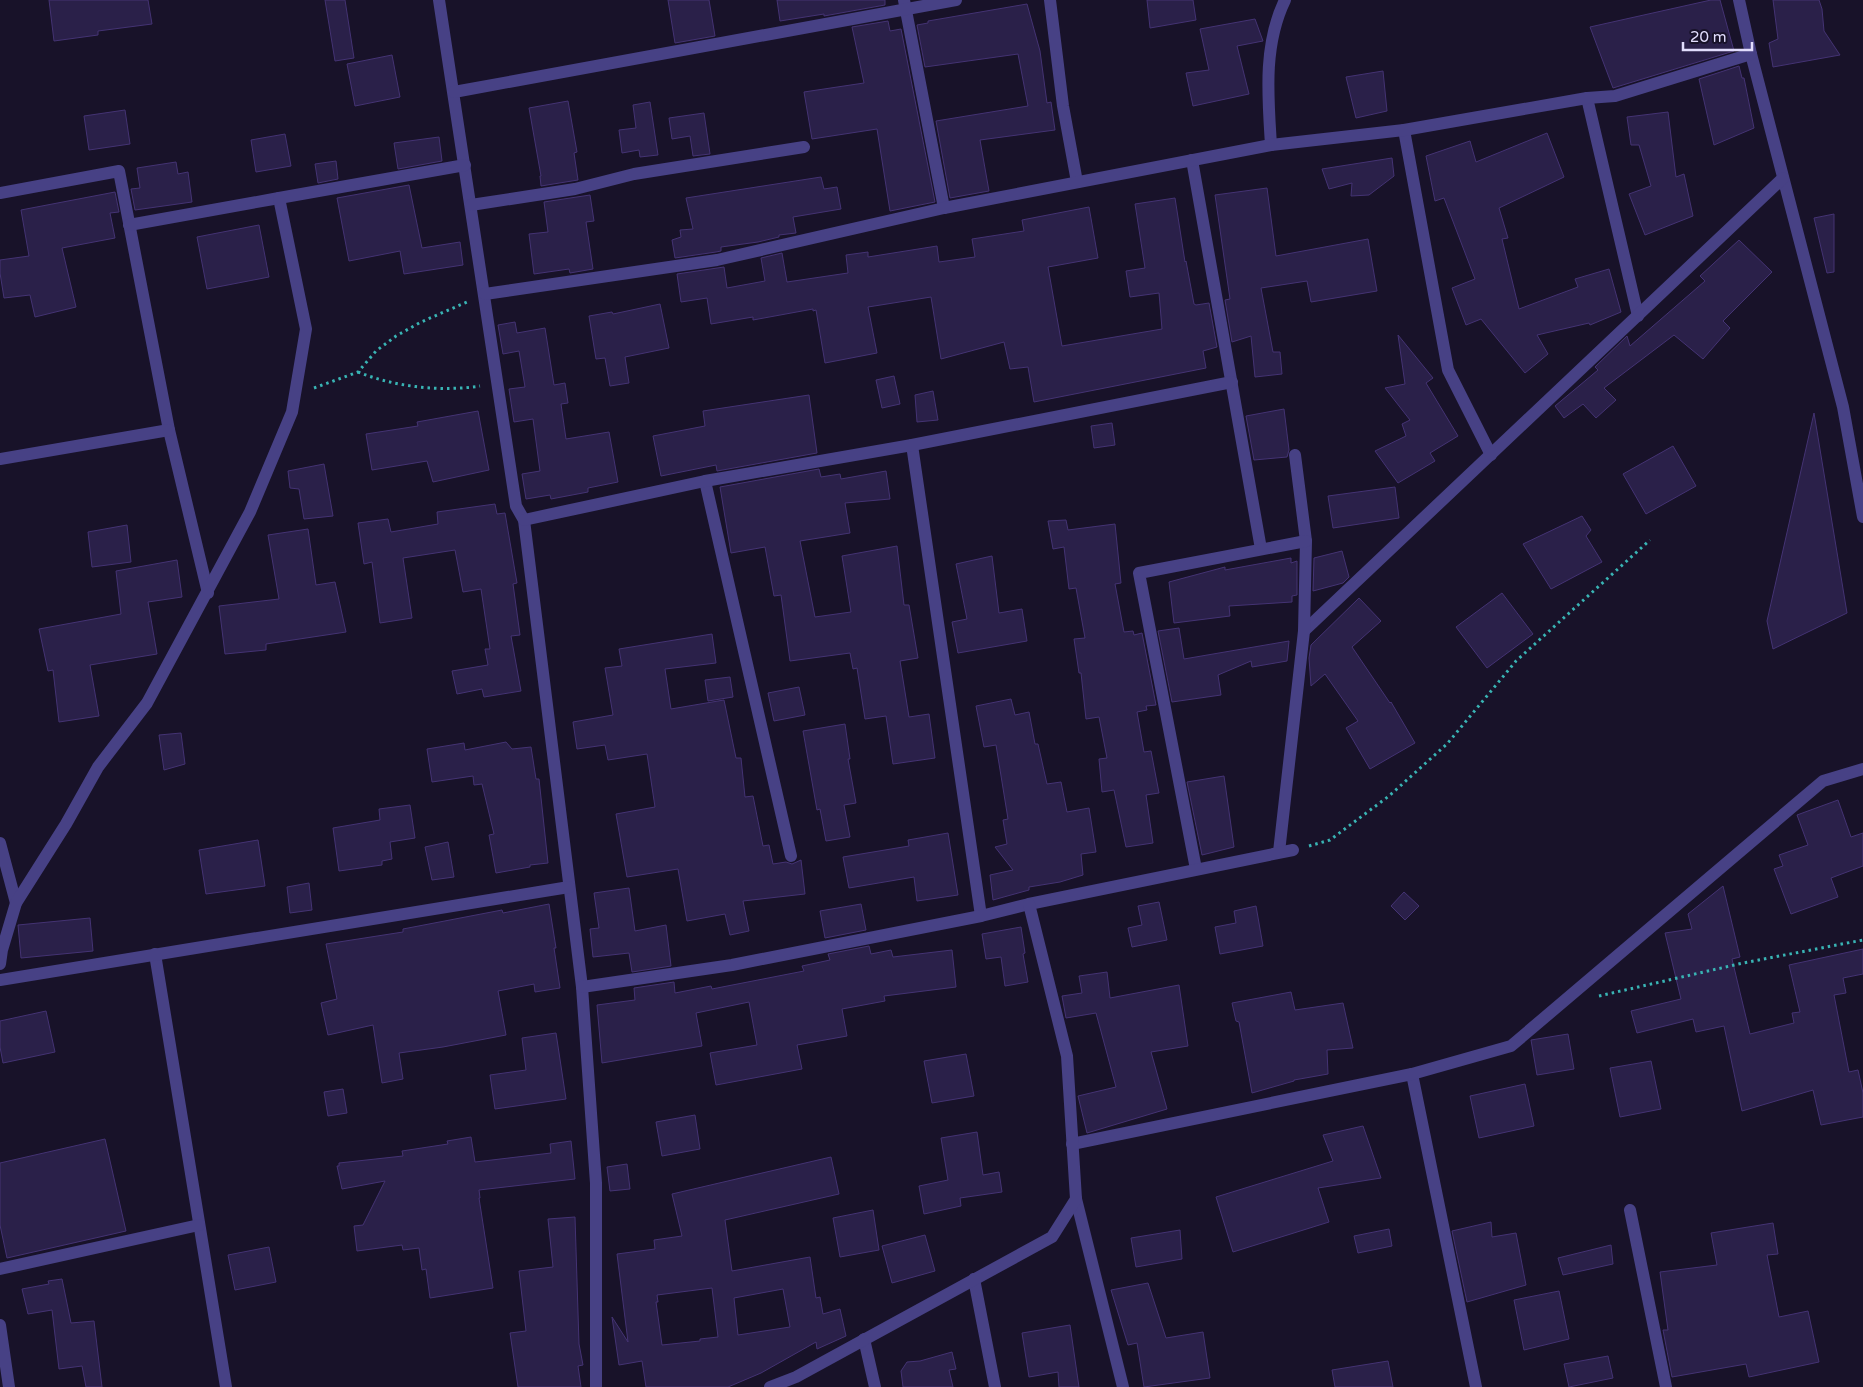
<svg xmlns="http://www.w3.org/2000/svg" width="1863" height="1387" font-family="'Varela Round',sans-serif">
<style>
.building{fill:#2a2049;stroke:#443373;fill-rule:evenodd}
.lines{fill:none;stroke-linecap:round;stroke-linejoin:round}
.path{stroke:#39b4b4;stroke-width:3;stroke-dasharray:2.5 4;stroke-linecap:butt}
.minor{stroke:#474185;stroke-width:12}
</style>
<rect width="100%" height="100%" fill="#181229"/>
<!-- building -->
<g class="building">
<polygon points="49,0 148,0 152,24 98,31 98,35 54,41"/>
<polygon points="325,0 345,0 354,58 335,61"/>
<polygon points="668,0 709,0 715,36 675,43"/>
<polygon points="777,0 885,0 885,5 824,16 824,14 780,21"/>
<polygon points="1147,0 1193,0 1196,20 1150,28"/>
<polygon points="1711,0 1720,0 1734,51 1613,88 1590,27"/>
<polygon points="1773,0 1819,0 1822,9 1824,31 1840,55 1773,67 1769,43 1778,39"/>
<polygon points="1027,4 1040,51 1047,103 1051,102 1055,130 980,140 989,191 950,198 936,121 1028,106 1018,54 925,67 917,25 928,23 928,21"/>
<polygon points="1255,19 1263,41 1237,46 1249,94 1193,106 1186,73 1209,70 1200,29"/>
<polygon points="888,21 890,31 901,29 935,202 890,211 877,129 812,139 804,92 864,83 852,27"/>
<polygon points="392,55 400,97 355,106 347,64"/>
<polygon points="1739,66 1742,78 1744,78 1754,128 1714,145 1699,79"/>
<polygon points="1383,71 1387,111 1356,118 1346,77"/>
<polygon points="568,101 577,152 574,153 578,180 541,186 540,176 541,176 529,108"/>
<polygon points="650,102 658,155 640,157 639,150 622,153 619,130 636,128 633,105"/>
<polygon points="125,110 130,144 89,150 84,116"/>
<polygon points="1668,112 1676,177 1684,174 1693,216 1645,235 1629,194 1651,186 1639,145 1631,145 1627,117"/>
<polygon points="704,113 710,154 693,156 690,136 672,139 669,118"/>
<polygon points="1547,133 1564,177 1499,208 1508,238 1502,239 1519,309 1578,287 1575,279 1609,269 1621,312 1590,325 1589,323 1537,335 1548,354 1525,373 1481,319 1466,325 1452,288 1475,279 1444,198 1435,201 1426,156 1470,141 1476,162"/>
<polygon points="285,134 291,166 256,172 251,140"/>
<polygon points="439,137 442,161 398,169 394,143"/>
<polygon points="1392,158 1394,176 1369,195 1351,196 1352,183 1329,189 1322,169"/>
<polygon points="336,161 338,179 318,183 315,164"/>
<polygon points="176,162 178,174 188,172 192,202 135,210 131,189 140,188 137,168"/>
<polygon points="821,177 824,189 837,187 841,209 793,217 796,233 779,235 779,237 758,242 721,247 721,251 716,252 675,258 672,240 681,237 680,230 693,229 686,198"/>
<polygon points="409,185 422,248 460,242 463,265 404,274 400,251 349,261 337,198"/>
<polygon points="1267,188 1276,256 1368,239 1377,291 1311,302 1307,281 1261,288 1273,352 1280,352 1282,374 1255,377 1251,336 1232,342 1225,300 1230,299 1215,195"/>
<polygon points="115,192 119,212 110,213 115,238 62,248 76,307 35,317 30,295 4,298 0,273 0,260 29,256 21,210"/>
<polygon points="590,195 594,221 586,222 593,269 570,273 569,269 534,274 529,234 548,232 544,202"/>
<polygon points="1175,198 1185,262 1186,261 1194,304 1196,305 1209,303 1217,347 1203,351 1206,368 1034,402 1028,367 1010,369 1004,342 941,359 931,297 868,307 877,353 825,363 816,310 813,311 813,309 753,320 753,317 711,324 707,298 681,302 677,274 724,267 727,288 765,281 761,258 782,253 787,282 848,273 846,255 868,252 868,257 937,246 939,262 975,257 972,239 1024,231 1022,220 1089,207 1098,258 1048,267 1062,346 1162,329 1159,293 1130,297 1126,271 1145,268 1135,204"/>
<polygon points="1834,214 1834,272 1827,273 1814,218"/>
<polygon points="259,225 269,277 207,289 197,237"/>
<polygon points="1739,240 1772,272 1723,321 1730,328 1703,359 1674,335 1604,388 1616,400 1596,418 1583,404 1564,418 1555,406 1598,370 1595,367 1627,336 1630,346 1705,281 1700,276"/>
<polygon points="660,304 669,348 625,357 629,383 610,386 605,358 596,359 589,316 612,312 613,314"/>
<polygon points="515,322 517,333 545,328 554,385 565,383 568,403 561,404 566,439 609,432 618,482 588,488 588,492 551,499 550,495 526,499 522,474 540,471 533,419 514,422 509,389 525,387 519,351 503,354 498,325"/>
<polygon points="1398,335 1433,378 1426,383 1458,436 1430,453 1435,461 1398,483 1375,451 1406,436 1402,424 1410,420 1385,388 1405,384"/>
<polygon points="894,376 900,404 882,408 876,380"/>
<polygon points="933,391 938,420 917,422 915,395"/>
<polygon points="809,395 817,453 717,471 716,465 661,476 653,436 705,426 703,411"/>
<polygon points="1284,409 1289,450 1287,457 1254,460 1246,416"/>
<polygon points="478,411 489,470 433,482 427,461 372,470 366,434 418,426 417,422"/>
<polygon points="1814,413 1847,613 1773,649 1767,621"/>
<polygon points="1112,423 1115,445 1094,448 1091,426"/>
<polygon points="1673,446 1696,486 1646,514 1623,474"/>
<polygon points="324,464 333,516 304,519 299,489 290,488 288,471"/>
<polygon points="819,469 821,477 840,474 841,479 886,471 890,499 845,503 850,533 800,541 815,617 851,612 842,556 897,546 904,605 909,605 918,658 900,661 909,717 929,714 935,758 893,764 886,716 865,719 857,668 853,669 850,653 790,661 781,595 774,596 765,547 731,553 720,487"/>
<polygon points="1395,487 1399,518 1333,528 1328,496"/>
<polygon points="495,504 497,514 505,513 517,583 513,584 520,635 511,636 521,691 484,697 482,689 457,694 452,671 488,665 485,649 490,649 481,589 463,592 455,550 403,558 412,618 380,623 372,562 364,564 358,523 388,519 391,532 438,524 437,512"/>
<polygon points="1582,516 1591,530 1586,536 1602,562 1551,589 1523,544"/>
<polygon points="1066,520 1068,530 1115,524 1121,583 1115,584 1124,632 1133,631 1134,635 1142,633 1156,705 1146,706 1147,710 1137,712 1144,752 1151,751 1159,793 1146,795 1153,843 1126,847 1114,790 1102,792 1099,759 1107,758 1099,717 1086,719 1081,673 1079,673 1074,639 1085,638 1076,588 1069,589 1064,547 1053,549 1048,521"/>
<polygon points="127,525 131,562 92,567 88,532"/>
<polygon points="308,529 316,585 335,582 346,632 266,644 266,650 225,654 219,606 279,599 268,535"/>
<polygon points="1342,551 1349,577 1343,583 1313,591 1314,558"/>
<polygon points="992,556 999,613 1022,609 1027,641 958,653 952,622 967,619 956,564"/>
<polygon points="1291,558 1291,563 1297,561 1297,595 1292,596 1292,602 1229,606 1230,616 1174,623 1169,582 1225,567 1225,570"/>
<polygon points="177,560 182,597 148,602 157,654 90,665 99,716 59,722 53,670 48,671 39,629 121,614 116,571"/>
<polygon points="1502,593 1533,634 1487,668 1456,627"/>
<polygon points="1359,598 1381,621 1352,647 1390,703 1391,702 1415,743 1370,769 1346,728 1358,721 1325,674 1311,686 1309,658 1311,645"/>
<polygon points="1179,628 1184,659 1289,641 1287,661 1252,667 1251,661 1218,675 1221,695 1172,702 1158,631"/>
<polygon points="712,634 716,663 665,669 671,709 724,700 736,758 741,758 745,797 753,796 763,846 769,845 773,864 786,862 792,864 801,860 805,894 743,901 749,931 730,935 725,914 687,921 678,869 627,877 616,814 655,807 647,754 608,760 605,745 577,749 573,722 613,715 605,668 622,666 619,649"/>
<polygon points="730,677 733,697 708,701 705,680"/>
<polygon points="799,687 805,715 774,721 768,693"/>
<polygon points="1011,699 1015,715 1029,712 1035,744 1038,744 1047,784 1061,782 1067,812 1089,808 1096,852 1081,854 1083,875 1060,882 1029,887 1029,890 993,900 990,875 1013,870 995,847 1007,844 1003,820 1008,819 996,745 984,747 976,706"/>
<polygon points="845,724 850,759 848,759 856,803 844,805 850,837 826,841 820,809 817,810 803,731"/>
<polygon points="181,733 185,764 164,770 159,735"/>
<polygon points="506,742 512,749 531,747 536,779 539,779 548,863 530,865 530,867 496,873 489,835 494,834 482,784 474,785 473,776 432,782 427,749 464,743 465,750"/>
<polygon points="1224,776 1234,847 1202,855 1187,782"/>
<polygon points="1838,800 1851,837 1863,833 1863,866 1831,878 1838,897 1791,914 1774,869 1783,866 1779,855 1808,845 1797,815"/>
<polygon points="410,805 415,838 390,842 392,859 382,861 382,865 339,871 333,828 380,820 379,809"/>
<polygon points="948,833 958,895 917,901 914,877 849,888 843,857 909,846 908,840"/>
<polygon points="258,840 265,886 206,894 199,850"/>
<polygon points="448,842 454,877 432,880 425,847"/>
<polygon points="309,883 312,910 290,913 287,887"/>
<polygon points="1723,886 1740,957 1732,959 1750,1034 1794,1023 1792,1013 1800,1012 1789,965 1863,949 1863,974 1843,978 1846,993 1834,995 1849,1072 1858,1070 1863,1093 1863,1117 1821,1125 1813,1090 1742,1111 1724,1026 1696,1032 1693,1019 1637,1033 1631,1011 1681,999 1665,933 1692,929 1688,914"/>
<polygon points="629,888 635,931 666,925 671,966 632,972 629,953 593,957 590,929 599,928 594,893"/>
<polygon points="1404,892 1419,906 1405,920 1391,906"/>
<polygon points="1159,902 1167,940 1132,947 1128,928 1142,925 1138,906"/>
<polygon points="549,904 556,948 554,948 560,988 535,992 534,984 498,991 506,1035 443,1047 399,1053 403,1079 382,1083 373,1025 328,1035 321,1003 337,999 326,944 403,932 403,929 502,910 503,913"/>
<polygon points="861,904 866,930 825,938 820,911"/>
<polygon points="1256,906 1263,946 1220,954 1215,927 1236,923 1234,911"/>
<polygon points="90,918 93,951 21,958 18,925"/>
<polygon points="1021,927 1025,953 1023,954 1028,982 1005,986 1001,957 986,959 982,934"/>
<polygon points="869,946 871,954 891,950 893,957 952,950 956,987 884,996 885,1001 842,1009 847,1036 797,1045 802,1069 716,1085 710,1053 757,1045 749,1002 696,1013 702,1046 602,1063 597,1005 635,1000 634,988 674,982 675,993 711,986 712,989 804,971 802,966 830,960 828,954"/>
<polygon points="1107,972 1110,998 1179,985 1188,1046 1151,1052 1167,1109 1087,1133 1078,1096 1116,1087 1096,1013 1066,1018 1062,996 1082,993 1079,976"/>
<polygon points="1291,992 1295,1010 1343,1003 1353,1048 1327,1050 1328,1074 1294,1080 1294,1081 1252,1093 1239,1022 1236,1021 1232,1003"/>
<polygon points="46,1011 55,1052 3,1063 0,1047 0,1021"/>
<polygon points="556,1033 566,1099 495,1109 490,1075 526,1070 522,1038"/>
<polygon points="1568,1034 1574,1069 1537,1075 1531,1040"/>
<polygon points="966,1054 974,1096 932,1103 924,1061"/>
<polygon points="1651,1061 1661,1109 1620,1117 1610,1068"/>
<polygon points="1525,1084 1534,1126 1479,1138 1470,1096"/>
<polygon points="343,1089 347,1113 328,1116 324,1092"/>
<polygon points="695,1115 700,1149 662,1156 656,1122"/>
<polygon points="1363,1126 1381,1178 1318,1188 1329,1222 1233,1252 1216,1197 1333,1161 1323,1135"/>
<polygon points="977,1132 983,1175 999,1172 1002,1192 960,1198 961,1206 924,1214 919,1186 948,1180 941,1138"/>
<polygon points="471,1137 475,1162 551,1153 550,1144 571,1141 575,1179 479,1190 480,1198 479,1198 493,1288 430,1298 426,1269 422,1270 419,1248 403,1250 402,1245 357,1251 354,1226 363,1225 385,1181 342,1189 337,1166 339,1166 339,1163 403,1156 402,1151 448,1144 447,1141"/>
<polygon points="105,1139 126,1231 7,1258 0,1225 0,1163"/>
<path d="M 831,1157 L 839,1194 L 725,1220 L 732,1271 L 810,1257 L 816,1298 L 820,1297 L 823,1314 L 840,1309 L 846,1336 L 817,1349 L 816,1342 L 761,1373 L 728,1387 L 646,1387 L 642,1361 L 619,1365 L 612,1317 L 628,1342 L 617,1254 L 655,1249 L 654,1240 L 682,1236 L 672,1194 ZM 712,1288 L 718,1337 L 700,1339 L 700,1341 L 662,1345 L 656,1302 L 658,1302 L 657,1295 ZM 783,1289 L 790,1327 L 738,1335 L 734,1298 Z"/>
<polygon points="627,1164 630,1189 610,1191 607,1167"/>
<polygon points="873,1210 879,1250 840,1257 833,1218"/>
<polygon points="575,1217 579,1344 583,1365 578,1366 581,1387 518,1387 510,1333 526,1331 519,1271 553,1267 548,1219"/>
<polygon points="1491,1222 1492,1237 1516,1233 1526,1285 1467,1302 1452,1231"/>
<polygon points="1773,1223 1778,1254 1767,1255 1779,1317 1808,1311 1819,1362 1749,1377 1746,1364 1672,1377 1663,1330 1668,1330 1660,1272 1717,1265 1711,1233"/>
<polygon points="1389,1229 1392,1246 1358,1253 1354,1236"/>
<polygon points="1180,1230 1182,1259 1136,1267 1131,1238"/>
<polygon points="925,1235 935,1271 892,1283 882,1246"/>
<polygon points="1611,1245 1613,1264 1563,1275 1558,1258"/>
<polygon points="269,1247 276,1282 235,1290 228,1255"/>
<polygon points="62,1279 71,1323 94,1321 102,1387 86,1387 82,1366 59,1369 52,1310 28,1314 22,1289 49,1284 48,1281"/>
<polygon points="1148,1283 1166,1338 1203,1332 1210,1378 1144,1387 1137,1343 1128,1345 1111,1290"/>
<polygon points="1559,1291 1569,1339 1524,1350 1514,1300"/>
<polygon points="1070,1325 1079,1387 1059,1387 1058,1372 1029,1377 1022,1333"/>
<polygon points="952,1352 956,1369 949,1370 953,1387 903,1387 901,1371 907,1362 920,1361"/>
<polygon points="1608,1356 1613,1378 1569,1387 1564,1364"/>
<polygon points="1388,1361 1393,1387 1335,1387 1332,1370"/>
</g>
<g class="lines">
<!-- path -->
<g class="path">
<path d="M 358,372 C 395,387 441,392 480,386"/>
<polyline points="314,388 358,372 376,351 396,336 421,322 467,302"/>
<polyline points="1309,846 1330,840 1389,796 1447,744 1516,661 1650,540"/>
<polyline points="1599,996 1743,963 1863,940"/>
</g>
<!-- minor -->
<g class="minor">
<polyline points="439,0 516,506 524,520 582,987 596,1183 596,1387"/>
<polyline points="904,0 944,208"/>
<polyline points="1050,0 1063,106 1077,182"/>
<polyline points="1739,0 1751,54 1843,407 1863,517"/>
<polyline points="454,92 956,0"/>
<polyline points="1587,98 1638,316"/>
<polyline points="1404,130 1448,370 1491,455"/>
<path d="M 1271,145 C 1268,97 1263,45 1285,0"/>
<polyline points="1192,160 1261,549"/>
<polyline points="0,193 119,171 169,430 208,593"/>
<polyline points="471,205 575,189 634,174 804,147"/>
<polyline points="129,225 279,198"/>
<polyline points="485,294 717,260 944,208 1271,145 1404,130 1587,98 1615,96 1751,54"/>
<polyline points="912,445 981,916"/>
<polyline points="0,459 169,430"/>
<polyline points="705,481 791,856"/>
<polyline points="524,520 705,481 912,445 1232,382"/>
<polyline points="1304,631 1783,178"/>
<polyline points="0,843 16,903"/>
<polyline points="1279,852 1304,631 1306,541 1295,455"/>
<polyline points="1196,869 1139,573 1306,541"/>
<polyline points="155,954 226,1387"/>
<polyline points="0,964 2,950 16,903 66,824 98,767 147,703 250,512 292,412 306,329 279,198 465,165"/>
<polyline points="0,980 569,887"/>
<polyline points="582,987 732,965 981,916 1029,904 1293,850"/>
<polyline points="1412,1074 1476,1387"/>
<polyline points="1072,1144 1412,1074 1511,1046 1823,781 1863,769"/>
<polyline points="1076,1199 1123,1387"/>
<polyline points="1630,1210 1666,1387"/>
<polyline points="0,1269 199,1225"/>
<polyline points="974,1279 995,1387"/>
<polyline points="0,1325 9,1387"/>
<polyline points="864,1339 875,1387"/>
<polyline points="770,1387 796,1377 1052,1237 1076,1199 1067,1056 1029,904"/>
</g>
</g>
<!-- scale -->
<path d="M1683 42v8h69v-8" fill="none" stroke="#e2ddfd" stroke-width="2.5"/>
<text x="1690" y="42" font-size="15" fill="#e2ddfd" stroke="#181229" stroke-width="4" paint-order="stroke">20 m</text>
</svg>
